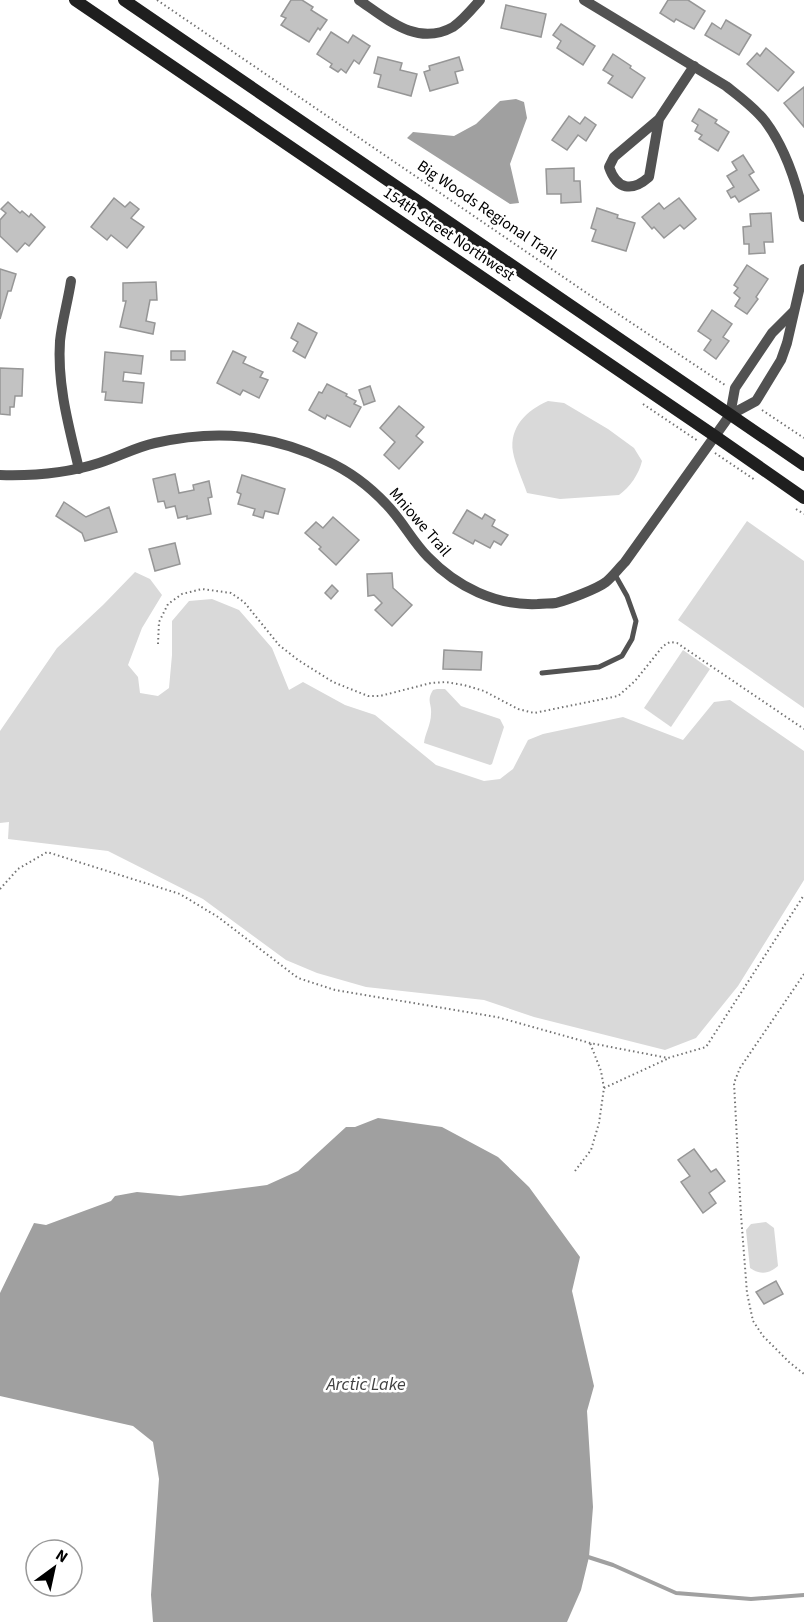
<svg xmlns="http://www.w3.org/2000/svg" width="804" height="1622" font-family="'Source Sans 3',sans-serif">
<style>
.green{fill:#d9d9d9}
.water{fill:#a0a0a0}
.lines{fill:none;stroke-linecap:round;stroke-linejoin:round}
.stream{stroke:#a0a0a0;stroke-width:4}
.building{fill:#c2c2c2;stroke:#969696;stroke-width:1.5}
.path{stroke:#747474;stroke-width:2;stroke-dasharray:1.5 3;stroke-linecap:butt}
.lane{stroke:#525252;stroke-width:5}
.street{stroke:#525252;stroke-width:10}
.secondary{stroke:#1f1f1f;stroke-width:12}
.labels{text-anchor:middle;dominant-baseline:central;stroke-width:5;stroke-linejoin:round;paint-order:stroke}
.street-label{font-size:16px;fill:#000;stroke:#fff}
.water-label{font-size:18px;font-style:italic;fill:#414141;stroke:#fff}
</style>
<rect width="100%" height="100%" fill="#fff"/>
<!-- green -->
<g class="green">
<path d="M 548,401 L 564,403 L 608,429 L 634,448 L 642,461 C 639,474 630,487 619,495 L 560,499 L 527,493 C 523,481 515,464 513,452 C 509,427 527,410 548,401 Z"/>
<polygon points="747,521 804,561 804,708 678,620"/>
<polygon points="135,572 150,579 162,595 142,628 128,665 138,677 140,693 158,696 169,688 172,655 172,621 189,601 212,599 239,610 272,648 289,690 303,682 345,705 375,715 436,765 484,781 500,779 513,769 528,740 543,734 623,717 683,740 714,702 730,700 804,751 804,880 738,986 696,1038 665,1050 534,1017 484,1000 366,987 317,973 286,960 203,899 108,851 8,839 9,822 0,823 0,731 57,648 103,605"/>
<polygon points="683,650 710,669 671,727 644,708"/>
<path d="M 437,689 L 445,689 L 461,706 L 500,719 L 504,727 L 492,764 L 490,765 L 424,743 C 425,734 431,724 431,714 C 432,703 426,701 433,690 Z"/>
<path d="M 766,1222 L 774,1228 L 778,1266 C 769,1274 760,1275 750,1268 L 746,1230 L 751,1224 Z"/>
</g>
<!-- water -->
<g class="water">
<polygon points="516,99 524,102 527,118 510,164 519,203 510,204 407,138 413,132 454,136 476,124 500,101"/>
<polygon points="378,1118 442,1127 498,1157 529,1187 580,1257 572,1291 594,1386 587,1411 593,1507 589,1557 581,1590 567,1622 153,1622 151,1595 159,1479 153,1442 133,1426 0,1396 0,1293 34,1223 46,1225 111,1201 115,1196 137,1192 180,1196 267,1185 298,1171 346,1127 355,1127"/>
</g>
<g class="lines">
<!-- stream -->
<polyline class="stream" points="585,1556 613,1565 676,1593 751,1599 804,1595"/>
</g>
<!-- building -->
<g class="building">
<polygon points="291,0 302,0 313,7 311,10 327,20 320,30 318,28 309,42 281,25 286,18 281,16"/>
<polygon points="668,0 688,0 705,11 694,29 676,19 674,22 660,13"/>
<polygon points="506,5 546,14 541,37 501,28"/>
<polygon points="726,20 751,35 739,55 705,35 712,23 721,29"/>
<polygon points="561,24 595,46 583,65 557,48 561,41 553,35"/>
<polygon points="331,32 348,43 353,35 370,46 359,64 354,60 346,73 341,69 338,72 330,67 332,64 317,54"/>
<polygon points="766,48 794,72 778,91 747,64 757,53 760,56"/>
<polygon points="613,54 631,66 630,68 645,78 632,98 608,83 613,76 603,70"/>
<polygon points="378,57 402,63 400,70 417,74 411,96 378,87 381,75 374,73"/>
<polygon points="459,57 463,70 455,72 458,83 430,91 424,72 430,70 429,66"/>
<polygon points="804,87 804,127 784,103"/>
<polygon points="699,109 717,120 715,123 729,132 718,151 699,139 702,135 695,131 698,125 692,121"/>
<polygon points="569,116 580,124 585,117 596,125 586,141 578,135 567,150 552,140"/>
<polygon points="743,155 754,172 749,175 759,190 739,202 735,196 731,198 727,191 734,187 727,176 737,170 732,162"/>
<polygon points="574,168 574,181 580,181 581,202 561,203 561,194 547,194 546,169"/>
<polygon points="114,198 125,207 130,202 139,209 131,218 144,227 127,248 111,235 107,240 91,227"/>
<polygon points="679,198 696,219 684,229 680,225 664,238 654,227 652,229 642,217 659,203 664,209"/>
<polygon points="8,202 20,213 22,211 29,217 31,214 45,227 29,246 25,243 17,252 0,236 0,220 6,213 1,209"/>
<polygon points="597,208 618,215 617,218 635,223 626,251 592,241 596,230 591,228"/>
<polygon points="771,213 773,242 764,242 765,253 749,254 749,244 744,244 743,227 751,226 750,214"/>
<polygon points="747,265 768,279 756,297 758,299 747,314 735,306 740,298 734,293 738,288 734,285"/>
<polygon points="0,269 16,274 11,291 8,291 0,319"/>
<polygon points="156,282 157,300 150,300 146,321 155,323 153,334 120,327 126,301 123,301 123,283"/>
<polygon points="712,310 732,324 723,337 729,341 716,359 704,350 711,340 698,331"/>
<polygon points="298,323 317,333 305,358 293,351 298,342 291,338"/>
<rect x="171" y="351" width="14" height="9"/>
<polygon points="233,351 246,357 243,363 263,372 260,377 268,380 259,398 243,390 240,395 217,383"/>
<polygon points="105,352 143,356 141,374 124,372 123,381 144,383 142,403 105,400 106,392 102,392"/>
<polygon points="0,368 23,369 22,396 15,396 14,407 10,407 10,415 0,414"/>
<polygon points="327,384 347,394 346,396 356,401 354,404 361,407 350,427 327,415 325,419 309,410 319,392 322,393"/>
<polygon points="370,386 375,401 364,405 359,390"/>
<polygon points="399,406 424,427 416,436 423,442 399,469 384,455 395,442 380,428"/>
<polygon points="175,474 179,493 194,490 193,485 209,481 212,497 208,498 211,514 187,519 187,516 178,518 175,506 166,508 164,501 158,502 153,479"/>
<polygon points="242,475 285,489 278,514 265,511 263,518 253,515 255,509 238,504 241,494 237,492"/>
<polygon points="64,502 86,517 109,507 117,532 85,541 82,533 56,516"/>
<polygon points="467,510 482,519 485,514 495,520 492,526 508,535 501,545 494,541 490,548 475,540 473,544 453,533"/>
<polygon points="333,517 359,540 336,565 319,549 321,547 305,533 316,522 323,528"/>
<polygon points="175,543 180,564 155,571 149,549"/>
<polygon points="392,573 393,588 412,605 392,626 375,610 382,603 374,595 368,596 367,574"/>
<polygon points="332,585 338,591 331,599 325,593"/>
<polygon points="444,650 482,652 481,670 443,669"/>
<polygon points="694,1149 711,1172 716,1169 725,1181 709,1193 716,1203 703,1213 681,1182 690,1176 678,1160"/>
<polygon points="776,1281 783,1294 764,1304 756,1292"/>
</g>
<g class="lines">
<!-- path -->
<g class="path">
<polyline points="157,0 597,300 725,385"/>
<polyline points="643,404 698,441"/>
<polyline points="762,410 804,438"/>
<polyline points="715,453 755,480"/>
<polyline points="796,509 804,514"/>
<polyline points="158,644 159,622 168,604 182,594 202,589 231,593 244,602 279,645 298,660 333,682 368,696 380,696 431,683 446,682 464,685 484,691 518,709 534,713 618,696 635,681 663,646 670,642 677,643 804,729"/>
<polyline points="0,889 18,869 47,852 180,894 218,917 298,978 335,990 497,1017 590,1043 668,1058 706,1047 804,895"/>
<polyline points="804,974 740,1068 734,1083 741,1215 747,1293 753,1321 763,1336 789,1362 804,1374"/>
<polyline points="604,1088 667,1059"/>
<polyline points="575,1171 591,1150 599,1123 604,1088 601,1071 590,1043"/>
</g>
<!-- lane -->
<polyline class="lane" points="542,673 599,667 622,656 632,639 636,621 627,596 614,573"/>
<!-- street -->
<g class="street">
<path d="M 359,0 C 387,19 417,47 453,27 C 463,20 472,9 480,0"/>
<path d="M 584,0 L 726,86 C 740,97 754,107 765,121 C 786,149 797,184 804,217"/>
<path d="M 659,119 L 649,177 C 632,192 617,190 609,167 L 614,157 L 659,119 L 694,66"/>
<path d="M 71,281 C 68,301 62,321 60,341 C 57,385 69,427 79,469"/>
<polyline points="730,415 735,388 772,333 793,312"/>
<path d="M 0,475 C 33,476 68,473 99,463 C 118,457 136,447 155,443 C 217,429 270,434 327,461 C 349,471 370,487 386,504 C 402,520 412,541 428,557 C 457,587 496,606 538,604 C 544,603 550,604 556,603 C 567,600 597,589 606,582 C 613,576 619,568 625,562 L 730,415 L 756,401 L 781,360 L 787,343 L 804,269"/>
</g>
<!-- secondary -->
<g class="secondary">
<polyline points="75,0 715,436 804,498"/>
<polyline points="124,0 804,465"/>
</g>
</g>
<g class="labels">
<!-- street labels -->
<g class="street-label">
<text transform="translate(487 210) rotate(34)">Big Woods Regional Trail</text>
<text transform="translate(449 234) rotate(34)">154th Street Northwest</text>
<text transform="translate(420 522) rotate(49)">Mniowe Trail</text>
</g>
<!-- water labels -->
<g class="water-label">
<text x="366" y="1384">Arctic Lake</text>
</g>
</g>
<!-- north arrow -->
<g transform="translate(54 1568) rotate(33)"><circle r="28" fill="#ffffff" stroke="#999999" stroke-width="1.5"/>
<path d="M0-4.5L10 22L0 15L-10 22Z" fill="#000000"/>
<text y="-9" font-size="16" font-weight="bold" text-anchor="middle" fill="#000000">N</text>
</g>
</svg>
